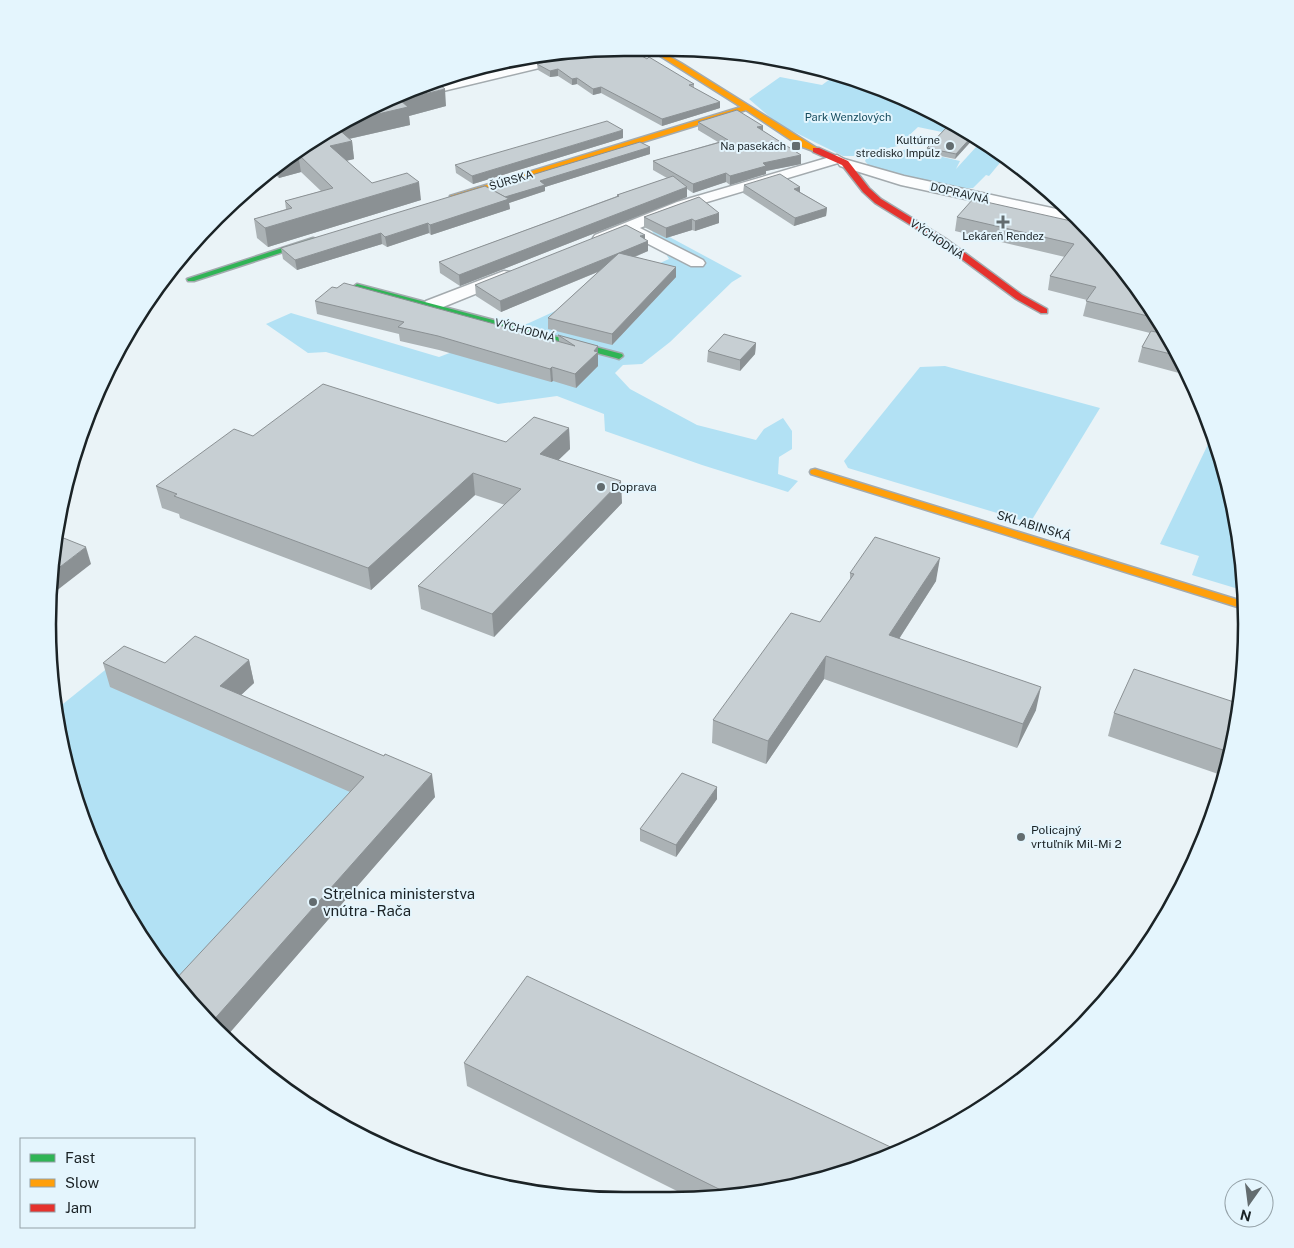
<svg xmlns="http://www.w3.org/2000/svg" width="1294" height="1248" font-family="'Public Sans',sans-serif">
<style>
.green{fill:#b2e1f4}
.lines{fill:none;stroke-linecap:round;stroke-linejoin:round}
.street-casing{stroke:#a3aaae;stroke-width:3}
.fast-casing{stroke:#a3aaae;stroke-width:3}
.slow-casing{stroke:#a3aaae;stroke-width:3}
.jam-casing{stroke:#a3aaae;stroke-width:3}
.street{fill:#fcfdfe;fill-rule:evenodd}
.fast{fill:#30b455;fill-rule:evenodd}
.slow{fill:#ff9f0a;fill-rule:evenodd}
.jam{fill:#e5322d;fill-rule:evenodd}
.wall{fill:#abb2b5}
.shaded-wall{fill:#8b9194}
.building{fill:#c7cfd3;stroke:#8b9194}
.poi-dot{fill:#636c6f;stroke:#e4f5fd;stroke-width:2}
.labels{text-anchor:middle;dominant-baseline:central;stroke-width:4;stroke-linejoin:round;paint-order:stroke}
.far-park-label{font-size:11px;fill:#154b5d;stroke:#e4f5fd}
.far-poi-label{font-size:11px;fill:#1b2326;stroke:#e4f5fd;text-anchor:end}
.far-street-label{font-size:11px;fill:#1b2326;stroke:#e4f5fd}
.poi-label{font-size:12px;fill:#1b2326;stroke:#e4f5fd;text-anchor:start}
.street-label{font-size:12px;fill:#1b2326;stroke:#e4f5fd}
.near-poi-label{font-size:15px;fill:#1b2326;stroke:#e4f5fd;text-anchor:start}
.rim{fill:none;stroke:#1b2326;stroke-width:2.5}
</style>
<rect width="100%" height="100%" fill="#eaf3f7"/>
<!-- green -->
<g class="green">
<polygon points="568,53 469,76 464,73 511,59"/>
<polygon points="837,74 855,78 958,125 980,140 918,127 898,146 853,156 843,156 778,124 749,99 780,77 822,85"/>
<polygon points="977,146 993,150 1004,158 989,176 986,175 973,188 958,189 869,166 865,161 867,157 908,149 960,161 956,169"/>
<polygon points="649,226 742,276 732,282 670,342 642,364 623,365 615,373 630,389 697,425 756,440 764,429 783,418 792,431 792,449 779,457 778,474 798,481 788,492 702,465 605,431 604,414 557,396 498,404 326,352 308,353 266,324 291,313 439,357 529,323 669,259"/>
<polygon points="945,366 1100,408 1030,523 848,468 844,461 920,367"/>
<polygon points="1212,436 1227,475 1245,591 1192,575 1199,556 1160,544"/>
<polygon points="115,662 380,776 187,994 181,991 125,912 78,809 58,708"/>
</g>
<g class="lines">
<!-- street casing -->
<g class="street-casing">
<g id="street">
<polygon points="599,50 598,54 414,98 407,94 409,91 569,53"/>
<polygon points="837,155 844,159 904,176 1070,212 1079,222 1076,223 901,185 840,166 838,163 687,208 640,228 703,260 705,263 703,266 691,266 627,233 607,241 595,241 593,238 595,235 677,202"/>
<polygon points="504,271 510,272 512,276 510,280 438,309 432,310 426,309 423,305 426,301"/>
</g>
</g>
<!-- fast casing -->
<g class="fast-casing">
<g id="fast">
<polygon points="313,238 320,240 194,281 188,281 187,279"/>
<polygon points="357,284 622,354 623,356 619,359 616,358 354,289 353,287"/>
</g>
</g>
<!-- slow casing -->
<g class="slow-casing">
<g id="slow">
<polygon points="649,49 656,49 681,63 820,150 816,152 800,146 746,110 456,200 450,200 450,196 741,107"/>
<polygon points="815,469 1245,602 1244,609 811,474 810,472 811,470"/>
</g>
</g>
<!-- jam casing -->
<g class="jam-casing">
<polygon id="jam" points="813,148 819,148 848,161 869,188 881,199 946,239 1022,295 1047,309 1047,313 1041,313 1016,299 940,243 875,203 863,192 842,165 813,152"/>
</g>
<!-- street -->
<use href="#street" class="street"/>
<!-- fast -->
<use href="#fast" class="fast"/>
<!-- slow -->
<use href="#slow" class="slow"/>
<!-- jam -->
<use href="#jam" class="jam"/>
</g>
<!-- wall -->
<g class="wall">
<polygon points="554,54 524,62 517,58"/>
<polygon points="647,59 694,84 694,88 720,102 720,108 662,126 601,93 593,95 577,84 572,85 558,76 550,77 538,70 537,64"/>
<polygon points="403,92 446,106 409,116 410,125 349,139 352,141 354,159 346,161 372,183 421,200 268,247 257,238 254,219 286,209 285,201 321,191 301,172 279,178 273,172 303,145"/>
<polygon points="698,122 763,126 763,131 801,155 801,164 766,171 766,174 730,185 726,182 693,193 687,189 687,197 460,286 440,273 439,262 617,196 617,195 667,178 653,170 653,161 718,142 698,130"/>
<polygon points="969,132 974,136 974,138 955,159 926,153 927,148"/>
<polygon points="623,138 473,184 456,173 455,165"/>
<polygon points="650,147 650,154 545,187 545,191 509,203 510,209 431,235 429,233 387,247 382,244 297,270 283,259 281,248 489,188"/>
<polygon points="1025,173 1036,181 1024,178"/>
<polygon points="744,185 800,192 827,208 826,216 794,226 743,193"/>
<polygon points="699,197 719,223 695,231 692,230 666,238 644,227 644,217"/>
<polygon points="957,217 1080,223 1127,273 1187,369 1190,376 1138,362 1142,347 1150,333 1083,316 1087,300 1048,290 1050,276 1065,257 955,231"/>
<polygon points="645,235 645,239 648,251 635,257 676,267 676,277 612,345 548,329 548,318 598,272 501,312 476,296 475,285"/>
<polygon points="315,301 559,341 558,335 598,346 598,366 576,388 553,381 551,382 439,350 400,341 399,334 317,314"/>
<polygon points="756,343 755,354 740,371 707,362 708,351"/>
<polygon points="569,428 570,449 558,460 622,503 494,637 421,609 418,586 505,505 475,495 371,590 180,518 179,514 162,508 156,486 253,436 506,442"/>
<polygon points="1234,515 1236,530 1229,529"/>
<polygon points="850,573 936,581 899,639 1036,710 1017,748 824,679 766,764 712,743 713,720 820,622 850,580"/>
<polygon points="249,660 254,683 241,695 435,797 226,1037 190,1004 350,792 110,687 103,663 165,663"/>
<polygon points="1240,704 1224,776 1108,736 1114,713"/>
<polygon points="717,799 676,857 640,841 640,829"/>
<polygon points="464,1063 819,1181 708,1199 693,1199 467,1086"/>
</g>
<!-- shaded-wall -->
<g class="shaded-wall">
<polygon points="554,54 524,62 523,57"/>
<polygon points="558,69 558,76 550,77 550,71"/>
<polygon points="577,78 577,84 572,85 572,79"/>
<polygon points="601,87 601,93 593,95 593,89"/>
<polygon points="445,89 446,106 409,116 410,125 335,142 333,129 348,121 400,100"/>
<polygon points="720,102 720,108 662,126 662,119"/>
<polygon points="763,126 763,134 757,127"/>
<polygon points="623,130 623,138 473,184 472,176"/>
<polygon points="973,135 974,136 974,138 955,159 956,154"/>
<polygon points="352,141 354,159 332,164 330,146"/>
<polygon points="650,147 650,154 545,187 545,191 509,203 510,209 431,235 430,225 503,198 540,181"/>
<polygon points="298,154 301,172 279,178 277,168 291,156"/>
<polygon points="801,155 801,164 766,171 766,174 730,185 730,176 763,163"/>
<polygon points="726,173 726,182 693,193 693,184"/>
<polygon points="419,182 421,200 268,247 265,228"/>
<polygon points="687,187 687,197 460,286 459,275"/>
<polygon points="800,187 800,195 794,189"/>
<polygon points="827,208 826,216 794,226 795,218"/>
<polygon points="719,213 719,223 695,231 695,221"/>
<polygon points="692,219 692,230 666,238 666,228"/>
<polygon points="428,223 429,233 387,247 385,237"/>
<polygon points="381,233 382,244 297,270 295,260"/>
<polygon points="645,235 645,242 648,241 648,251 619,263 619,253 640,236"/>
<polygon points="619,253 619,263 501,312 500,301"/>
<polygon points="676,267 676,277 612,345 612,334"/>
<polygon points="756,343 755,354 740,371 740,360"/>
<polygon points="598,346 598,366 576,388 575,374"/>
<polygon points="552,367 553,381 551,382 550,369"/>
<polygon points="569,428 570,449 542,476 540,454"/>
<polygon points="473,473 475,495 371,590 368,568"/>
<polygon points="621,481 622,503 494,637 492,614"/>
<polygon points="86,547 91,564 51,595 52,573"/>
<polygon points="940,558 936,581 886,659 889,635"/>
<polygon points="826,656 824,679 766,764 768,741"/>
<polygon points="249,660 254,683 226,709 220,686"/>
<polygon points="1041,687 1036,710 1017,748 1023,724"/>
<polygon points="432,774 435,797 226,1037 211,1023"/>
<polygon points="717,787 717,799 676,857 676,845"/>
</g>
<!-- building -->
<g class="building">
<polygon points="624,48 629,48 647,59 649,57 694,84 689,85 720,102 662,119 601,87 593,89 577,78 572,79 558,69 550,71 537,64 597,50"/>
<polygon points="436,82 445,89 400,100 408,107 348,121 403,92"/>
<polygon points="737,110 763,126 757,127 801,155 763,163 766,166 730,176 726,173 693,184 653,161 728,140 698,122"/>
<polygon points="607,121 623,130 472,176 455,165"/>
<polygon points="336,127 352,141 330,146 372,183 407,173 419,182 265,228 254,219 292,208 285,201 333,188 298,154 291,156 303,145"/>
<polygon points="946,128 969,132 973,135 956,154 927,148"/>
<polygon points="640,142 650,147 540,181 545,185 505,197 489,188"/>
<polygon points="780,174 800,187 794,189 827,208 795,218 744,185"/>
<polygon points="673,176 687,187 459,275 439,262 619,196 617,195"/>
<polygon points="485,186 509,199 430,225 428,223 385,237 381,233 295,260 281,248"/>
<polygon points="699,197 719,213 695,221 692,219 666,228 644,217"/>
<polygon points="973,199 1080,223 1127,273 1156,318 1086,301 1096,287 1050,276 1074,244 957,217"/>
<polygon points="626,225 645,235 640,236 648,241 619,253 676,267 612,334 548,318 619,253 500,301 475,285"/>
<polygon points="344,283 575,346 558,335 598,346 594,351 598,352 575,374 552,367 550,369 438,336 398,327 404,322 315,301 332,287 337,288"/>
<polygon points="1151,331 1165,334 1179,356 1142,347"/>
<polygon points="724,334 756,343 740,360 708,351"/>
<polygon points="323,384 506,442 534,417 569,428 540,454 621,481 492,614 418,586 521,489 473,473 368,568 174,496 177,494 156,486 234,429 253,436"/>
<polygon points="56,535 86,547 52,573 52,548"/>
<polygon points="875,537 940,558 889,635 1041,687 1023,724 826,656 768,741 713,720 791,613 820,622 854,574 850,573"/>
<polygon points="195,636 249,660 220,686 384,756 385,754 432,774 211,1023 190,1004 174,981 364,777 103,663 124,646 165,663"/>
<polygon points="1134,669 1240,704 1229,752 1114,713"/>
<polygon points="682,773 717,787 676,845 640,829"/>
<polygon points="527,976 899,1151 819,1181 731,1195 464,1063"/>
</g>
<!-- markers -->
<g class="poi-dot">
<rect x="791" y="141" width="10" height="10" rx="2.5"/>
<circle cx="950" cy="146" r="5"/>
<path d="M1000.5 214.5h5v5h5v5h-5v5h-5v-5h-5v-5h5z"/>
<circle cx="601" cy="487" r="5"/>
<circle cx="1021" cy="837" r="5"/>
<circle cx="313" cy="902" r="5"/>
</g>
<g class="labels">
<!-- far-park labels -->
<g class="far-park-label">
<text x="848" y="117">Park Wenzlových</text>
</g>
<!-- far-poi labels -->
<g class="far-poi-label">
<text x="940" y="140">Kultúrne<tspan x="940" dy="13">stredisko Impulz</tspan></text>
<text x="786" y="146">Na pasekách</text>
<text x="1003" y="236" text-anchor="middle">Lekáreň Rendez</text>
</g>
<!-- far-street labels -->
<g class="far-street-label">
<text transform="translate(511 180) rotate(-17)">ŠÚRSKA</text>
<text transform="translate(960 193) rotate(13)">DOPRAVNÁ</text>
<text transform="translate(937 239) rotate(34)">VÝCHODNÁ</text>
<text transform="translate(525 330) rotate(15)">VÝCHODNÁ</text>
</g>
<!-- poi labels -->
<g class="poi-label">
<text x="611" y="487">Doprava</text>
<text x="1031" y="830">Policajný<tspan x="1031" dy="14">vrtuľník Mil-Mi 2</tspan></text>
</g>
<!-- street labels -->
<g class="street-label">
<text transform="translate(1034 526) rotate(17)">SKLABINSKÁ</text>
</g>
<!-- near-poi labels -->
<g class="near-poi-label">
<text x="323" y="893">Strelnica ministerstva<tspan x="323" dy="17">vnútra - Rača</tspan></text>
</g>
</g>
<!-- crop -->
<path d="M0 0H1294V1248H0ZM624 56H670A568 568 0 0 1 1238 624V624A568 568 0 0 1 670 1192H624A568 568 0 0 1 56 624V624A568 568 0 0 1 624 56Z" fill="#e4f5fd" fill-rule="evenodd"/>
<path class="rim" d="M624 56H670A568 568 0 0 1 1238 624V624A568 568 0 0 1 670 1192H624A568 568 0 0 1 56 624V624A568 568 0 0 1 624 56Z"/>
<!-- legend -->
<rect x="20" y="1138" width="175" height="90" fill="#e4f5fd" stroke="#94a1a7"/>
<rect x="30" y="1154" width="25" height="8" fill="#30b455" stroke="#94a1a7"/>
<text x="65" y="1163" font-size="15" fill="#1b2326">Fast</text>
<rect x="30" y="1179" width="25" height="8" fill="#ff9f0a" stroke="#94a1a7"/>
<text x="65" y="1188" font-size="15" fill="#1b2326">Slow</text>
<rect x="30" y="1204" width="25" height="8" fill="#e5322d" stroke="#94a1a7"/>
<text x="65" y="1213" font-size="15" fill="#1b2326">Jam</text>
<!-- north arrow -->
<g transform="translate(1249 1203) rotate(194)"><circle r="24" fill="#e4f5fd" stroke="#94a1a7"/>
<path d="M0-4L9 19L0 12L-9 19Z" fill="#636c6f"/>
<text y="-8" font-size="14" font-weight="bold" text-anchor="middle" fill="#1b2326">N</text>
</g>
</svg>
